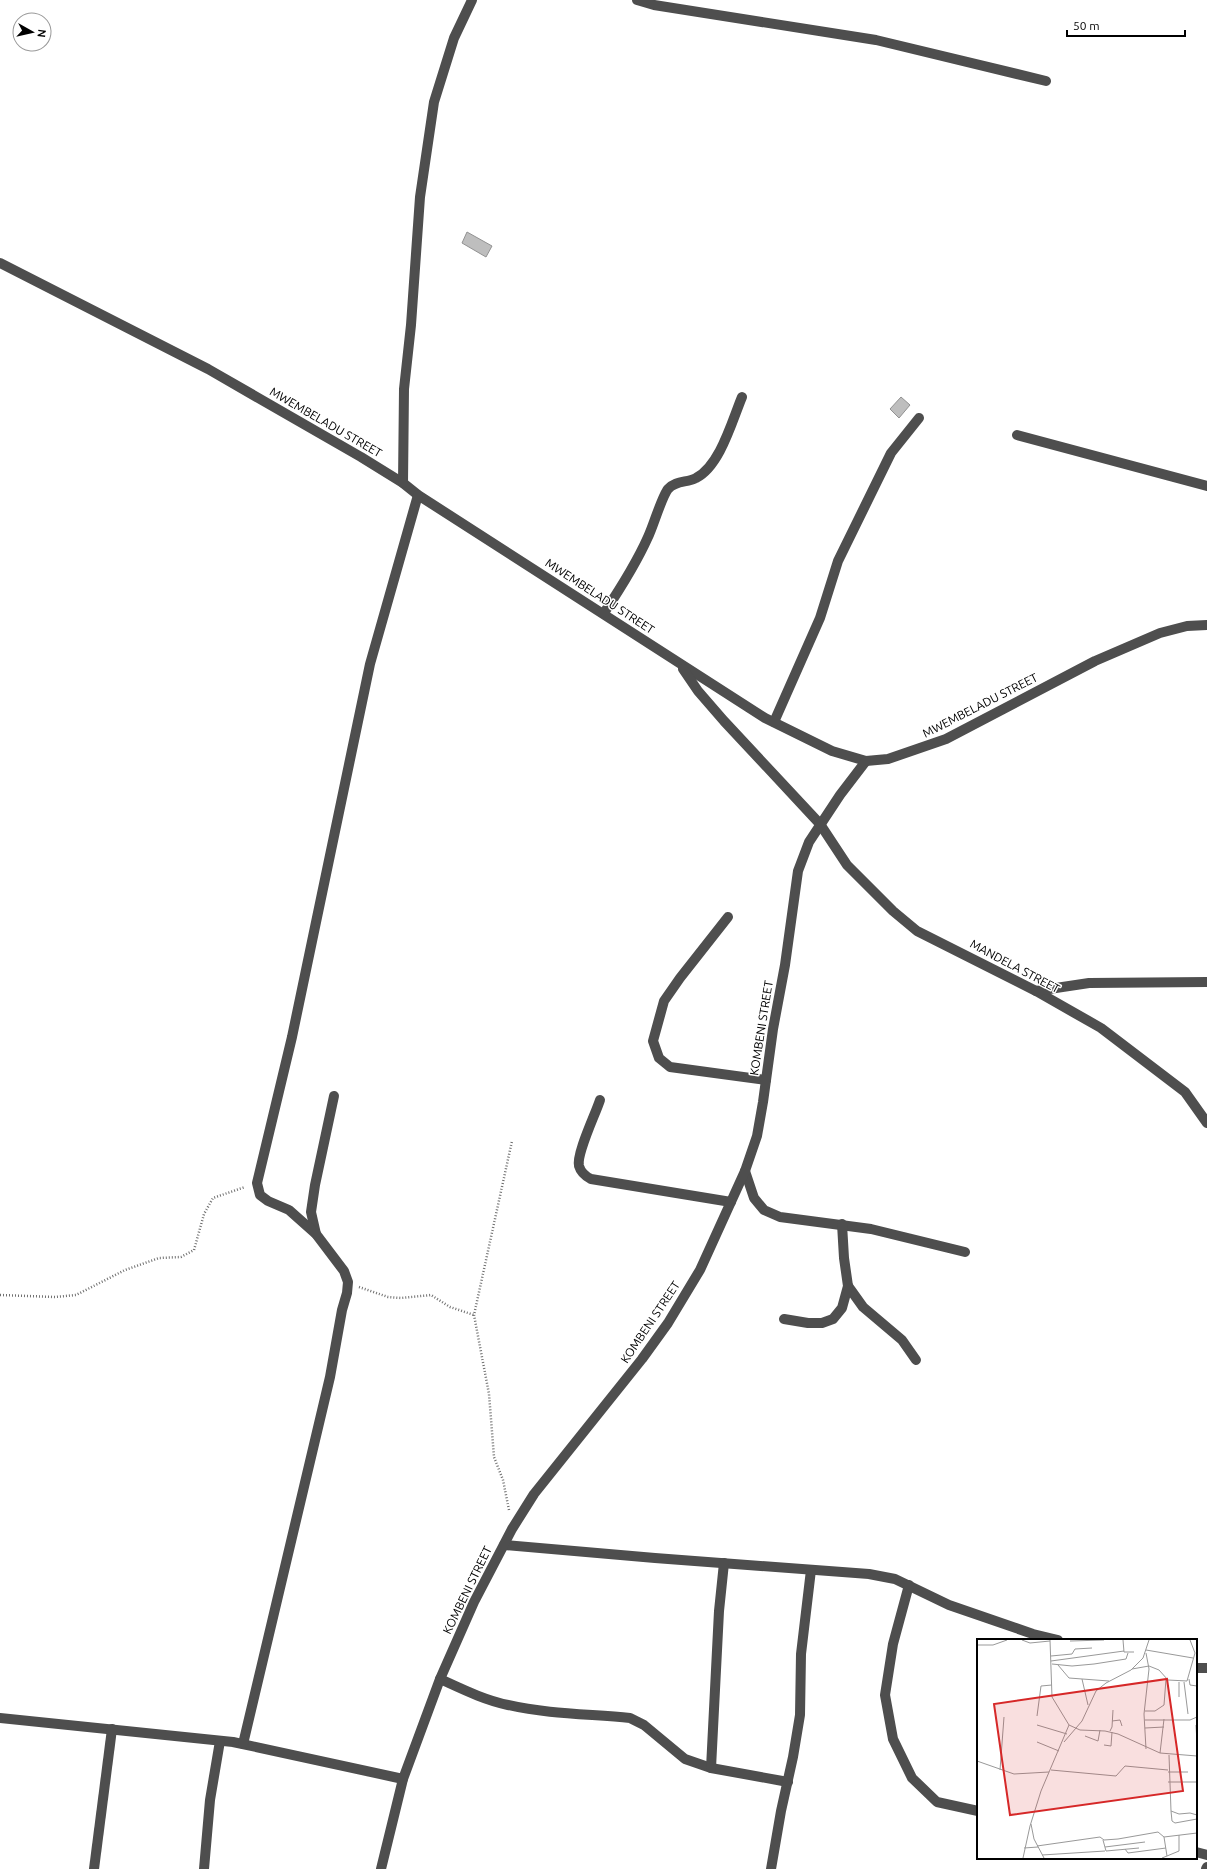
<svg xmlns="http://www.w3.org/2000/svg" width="1207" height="1869" font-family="Ubuntu,sans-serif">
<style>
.building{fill:#bebebe;stroke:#929292}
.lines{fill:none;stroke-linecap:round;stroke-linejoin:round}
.path{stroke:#707070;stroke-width:2.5;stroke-dasharray:1 2;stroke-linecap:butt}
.minor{stroke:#4e4e4e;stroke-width:10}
.labels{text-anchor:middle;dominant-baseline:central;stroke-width:3;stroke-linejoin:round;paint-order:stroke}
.street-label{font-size:12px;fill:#000;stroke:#fff}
.inset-road{fill:none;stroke:#999;stroke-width:1}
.view{fill:#d62828;fill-opacity:0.15;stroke:#d62828;stroke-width:2}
.inset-edge{fill:none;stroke:#000;stroke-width:2}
</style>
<rect width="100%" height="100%" fill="#fff"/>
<!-- building -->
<g class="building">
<polygon points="467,232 492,246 486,257 462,243"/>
<polygon points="901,397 910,405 899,418 890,409"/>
</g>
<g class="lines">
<!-- path -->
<g class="path">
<polyline points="359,1287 388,1297 401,1298 431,1295 450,1307 474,1315"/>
<polyline points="0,1295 55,1297 76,1295 125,1270 159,1258 181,1257 194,1250 204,1214 213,1198 245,1187"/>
<polyline points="509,1510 503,1480 494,1457 489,1394 474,1315 512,1141"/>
</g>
<!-- minor -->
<g class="minor">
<polyline points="637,0 654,5 876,40 1046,81"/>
<polyline points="0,263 208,369 361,457 403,483 418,495 765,718 832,751 866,761 888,759 946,739 1095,661 1160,633 1187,626 1207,625"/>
<polyline points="1017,435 1207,486"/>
<polyline points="403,483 404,389 411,325 420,197 434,102 454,38 472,0"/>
<path d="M 604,613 C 620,589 636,564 648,537 C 653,527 662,496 668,489 C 676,480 687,483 696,478 C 720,466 732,421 742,397"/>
<polyline points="683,669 698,691 724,721 820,824 847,865 893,911 917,931 1036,991 1101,1028 1185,1092 1207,1123"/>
<polyline points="774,722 820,618 838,561 891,453 919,418"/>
<polyline points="728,917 680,978 664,1001 653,1041 659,1058 670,1067 766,1080"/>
<polyline points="1036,991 1089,983 1207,982"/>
<path d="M 600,1100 C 596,1113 576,1154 579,1166 C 581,1173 585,1176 591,1179 L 731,1202"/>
<polyline points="745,1171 754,1198 764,1210 780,1217 871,1229 965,1252"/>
<polyline points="316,1234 311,1212 315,1185 334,1096"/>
<polyline points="848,1286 863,1307 902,1340 916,1360"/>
<polyline points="784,1319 808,1323 822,1323 833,1319 842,1308 848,1286 844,1258 842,1224"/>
<polyline points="504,1545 655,1558 869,1574 895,1579 949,1605 1033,1634 1058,1640"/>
<polyline points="909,1585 893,1644 885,1695 893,1739 912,1778 937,1802 978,1811"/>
<polyline points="1196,1668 1207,1668"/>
<path d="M 440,1679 C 462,1689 484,1700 508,1705 C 548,1714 589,1714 630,1718 L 644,1725 L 685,1759 L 711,1768 L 788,1782"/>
<polyline points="0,1718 233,1742 403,1779"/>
<polyline points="243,1744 330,1377 342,1310 347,1293 348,1282 344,1271 316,1234 289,1210 268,1201 260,1195 257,1183 292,1037 370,664 418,495"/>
<polyline points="711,1768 719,1611 724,1563"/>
<polyline points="1196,1852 1207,1855"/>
<polyline points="94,1869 112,1729"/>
<polyline points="204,1869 210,1800 220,1741"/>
<polyline points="381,1869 403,1779 440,1679 474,1602 512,1529 534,1494 642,1359 668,1323 700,1270 745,1171 757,1136 763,1102 773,1029 785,965 798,871 809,842 840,795 866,761"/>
<polyline points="771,1869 781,1811 793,1757 800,1715 801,1654 811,1570"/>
<polyline points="1206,1869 1207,1867"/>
</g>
</g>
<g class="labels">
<!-- street labels -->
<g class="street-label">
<text transform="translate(326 422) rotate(30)">MWEMBELADU STREET</text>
<text transform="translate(600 596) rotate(33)">MWEMBELADU STREET</text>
<text transform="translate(980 705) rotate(-27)">MWEMBELADU STREET</text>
<text transform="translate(1015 966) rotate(28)">MANDELA STREET</text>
<text transform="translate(761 1028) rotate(-81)">KOMBENI STREET</text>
<text transform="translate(650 1322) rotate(-56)">KOMBENI STREET</text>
<text transform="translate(467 1590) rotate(-64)">KOMBENI STREET</text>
</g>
</g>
<!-- overview -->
<g transform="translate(977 1639)">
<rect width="220" height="220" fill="#fff"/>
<path class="inset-road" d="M 45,1 L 53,4 L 73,2M 146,1 L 147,13 L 157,13M 93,2 L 127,1M 0,6 L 16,6 L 30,1M 169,11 L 216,19M 169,14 L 172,30 L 167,75 L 169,110M 74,17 L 95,15 L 98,10 L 115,9M 74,22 L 147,12M 75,25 L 95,27 L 117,25 L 149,20 L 151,14M 81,26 L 92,39 L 132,42M 155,30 L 172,27 L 182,31 L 191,41 L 210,42 L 218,14 L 213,1M 105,40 L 111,66M 212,40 L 213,46 L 220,47M 202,43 L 202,58M 207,43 L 211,75M 168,72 L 178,72 L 187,66 L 189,40M 60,77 L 64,47 L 75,46M 168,81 L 213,81 L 220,78M 135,82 L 143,81 L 145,87M 60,86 L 90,95M 92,86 L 103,91 L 128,92 L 141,95 L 183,114 L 220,117M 219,86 L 220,104M 168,89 L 187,88M 133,92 L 135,88 L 136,71M 108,97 L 121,102 L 123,91M 60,103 L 82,112M 87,103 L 105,82 L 119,52 L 129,44 L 154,31 L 166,19 L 172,1M 127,106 L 134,107 L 135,93M 183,114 L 187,80M 192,116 L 194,172 L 202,175 L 213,174 L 220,176M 0,122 L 37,135 L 72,133M 23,131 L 27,78M 74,131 L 139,137 L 148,127 L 191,131M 191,133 L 211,133M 191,143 L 220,143M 194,172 L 195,182 L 198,184 L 220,180M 54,185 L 57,200 L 67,219M 126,201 L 129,212 L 162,209M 60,207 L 123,198 L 127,201 L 141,200 L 181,193 L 187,198M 128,208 L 168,203M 47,209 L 61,208M 148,210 L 151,214 L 189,209M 65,216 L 128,212M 190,217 L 202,212 L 202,196M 46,219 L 53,187 L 64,152 L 92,86 L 75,58 L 73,1M 185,219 L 190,217 L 187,198 L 220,194"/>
<path class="view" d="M 190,40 L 206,152 L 33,176 L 17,65 Z"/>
<rect width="220" height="220" class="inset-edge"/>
</g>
<!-- north arrow -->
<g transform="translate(32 32) rotate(98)"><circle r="19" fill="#ffffff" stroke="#999999"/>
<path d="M0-3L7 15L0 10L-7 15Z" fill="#000000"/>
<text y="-6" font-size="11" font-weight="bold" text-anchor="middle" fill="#000000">N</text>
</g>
<!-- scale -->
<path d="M1067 30v6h118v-6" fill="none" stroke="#000000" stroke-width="2"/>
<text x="1073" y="30" font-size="12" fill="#000000" stroke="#ffffff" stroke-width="3" paint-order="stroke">50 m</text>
</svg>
